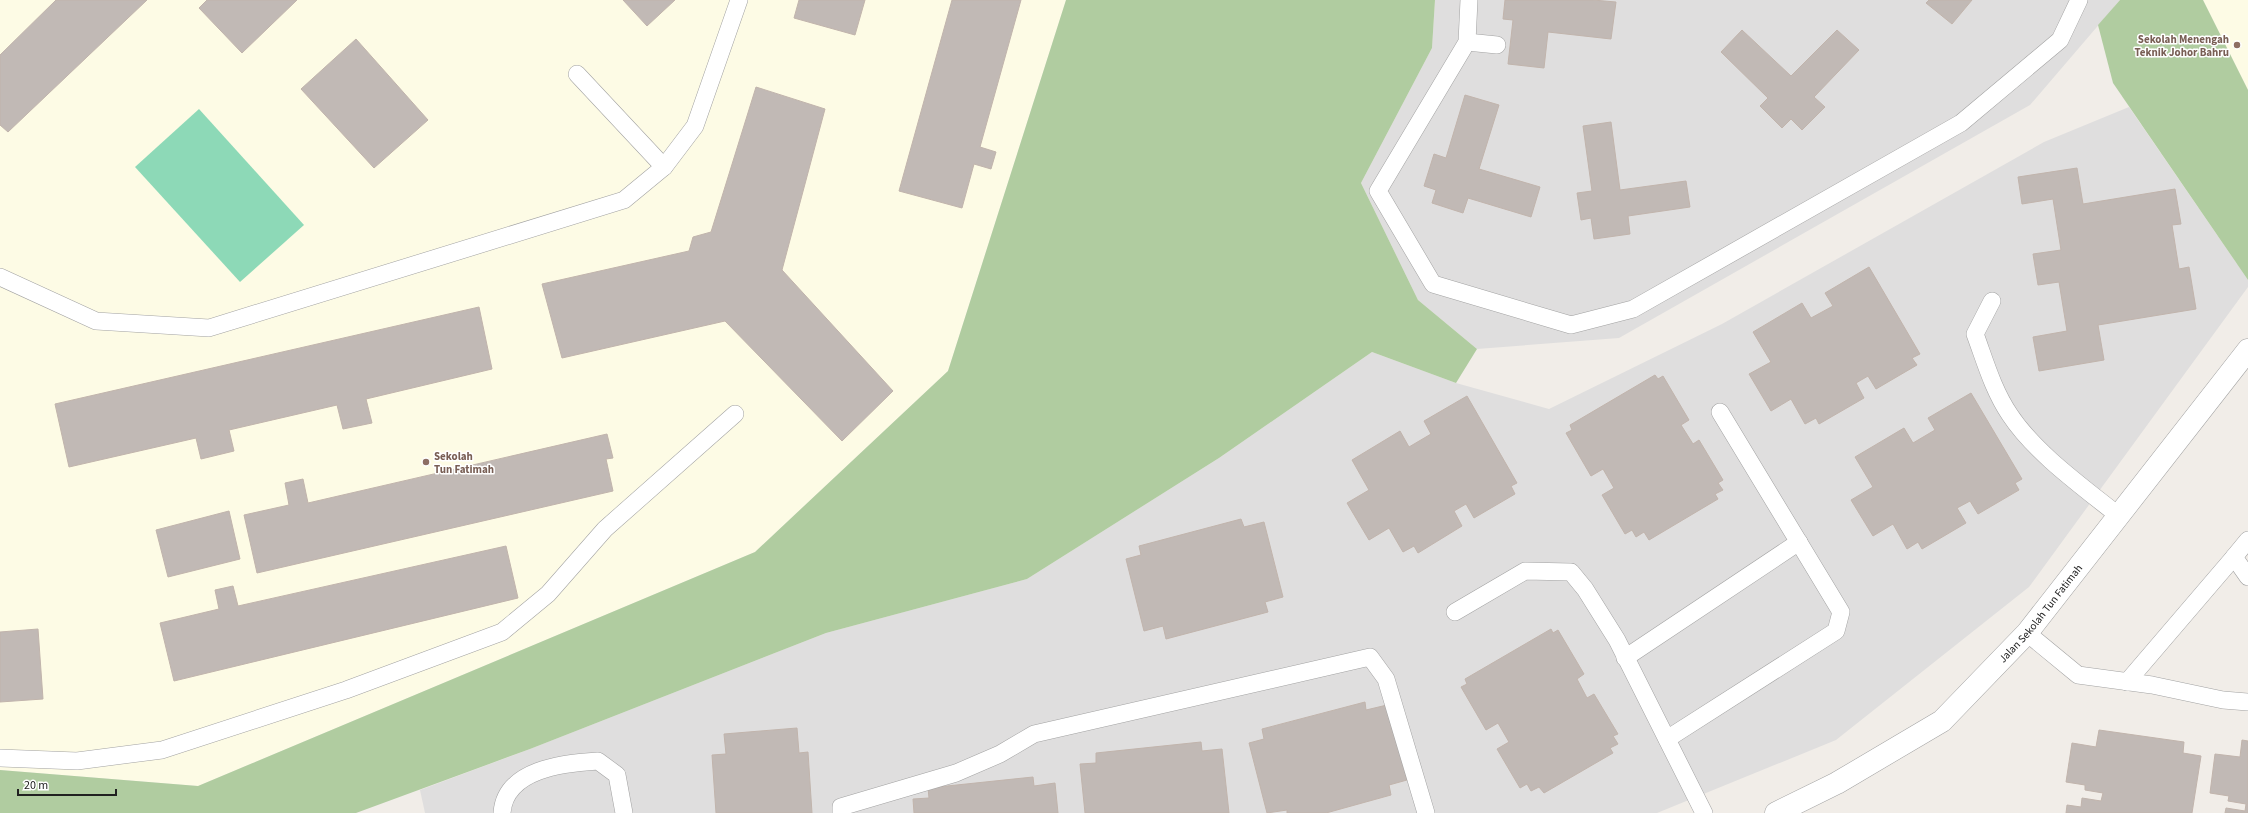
<svg xmlns="http://www.w3.org/2000/svg" width="2248" height="813" font-family="'Source Sans 3',sans-serif">
<style>
.residential{fill:#dfdede}
.education{fill:#fdfbe5}
.forest{fill:#b0cca0}
.pitch{fill:#8dd9b7}
.building{fill:#c1b9b5;stroke:#c1b4ac}
.lines{fill:none;stroke-linecap:round;stroke-linejoin:round}
.lane-casing{stroke:#a2a2a2;stroke-width:18}
.street-casing{stroke:#a2a2a2;stroke-width:23}
.lane{stroke:#fff;stroke-width:17}
.street{stroke:#fff;stroke-width:22}
.education-dot{fill:#8d6e63;stroke:#fff;stroke-width:1.5}
.labels{text-anchor:middle;dominant-baseline:central;stroke-width:3;stroke-linejoin:round;paint-order:stroke}
.education-label{font-size:11px;font-weight:bold;fill:#785e54;stroke:#fff;text-anchor:end}
.street-label{font-size:11px;fill:#212121;stroke:#fff}
</style>
<rect width="100%" height="100%" fill="#f1ede8"/>
<!-- residential -->
<g class="residential">
<polygon points="1435,0 2120,0 2030,105 1619,338 1477,349 1418,300 1361,183 1432,48"/>
<polygon points="2129,107 2248,280 2248,287 2029,587 1836,740 1657,813 425,813 420,790 530,749 826,633 1027,579 1219,458 1372,352 1456,383 1549,409 1722,324 2044,142"/>
</g>
<!-- education -->
<g class="education">
<polygon points="0,0 1066,0 948,371 755,552 198,786 0,770"/>
<polygon points="2203,0 2248,0 2248,90"/>
</g>
<!-- forest -->
<g class="forest">
<polygon points="1066,0 1435,0 1432,48 1361,183 1418,300 1477,349 1456,383 1372,352 1219,458 1027,579 826,633 530,749 356,813 0,813 0,770 198,786 755,552 948,371"/>
<polygon points="2120,0 2203,0 2248,90 2248,280 2113,83 2098,25"/>
</g>
<!-- pitch -->
<polygon class="pitch" points="199,109 304,225 240,282 135,167"/>
<!-- building -->
<g class="building">
<polygon points="56,0 147,0 8,132 0,125 0,55"/>
<polygon points="207,0 297,0 242,53 199,8"/>
<polygon points="623,0 675,0 647,26"/>
<polygon points="799,0 865,0 855,35 794,18"/>
<polygon points="952,0 1021,0 980,147 996,152 991,169 974,164 962,208 899,191"/>
<polygon points="1505,0 1593,0 1616,2 1611,39 1548,32 1544,68 1508,64 1513,20 1503,19"/>
<polygon points="1929,0 1972,0 1952,24 1926,3"/>
<polygon points="1742,30 1791,76 1837,30 1859,50 1814,97 1825,107 1802,130 1791,119 1782,128 1760,106 1768,98 1721,52"/>
<polygon points="356,39 428,120 374,168 301,89"/>
<polygon points="756,87 825,109 782,270 893,391 842,441 725,321 562,358 542,284 689,251 693,237 711,232"/>
<polygon points="1465,95 1499,105 1479,169 1540,187 1531,217 1468,198 1463,213 1432,203 1436,190 1424,186 1434,154 1446,158"/>
<polygon points="1611,122 1620,190 1686,181 1690,207 1628,216 1630,234 1594,239 1591,218 1581,220 1577,193 1592,191 1583,126"/>
<polygon points="2077,168 2083,204 2175,189 2181,224 2172,225 2179,269 2189,267 2196,309 2098,325 2104,360 2039,371 2033,337 2067,331 2059,282 2038,285 2033,254 2061,250 2053,199 2022,204 2018,177"/>
<polygon points="1869,267 1920,354 1912,358 1917,365 1876,389 1868,376 1856,383 1864,398 1819,424 1816,418 1805,424 1791,399 1771,411 1749,374 1771,362 1753,332 1802,303 1811,318 1833,306 1825,293"/>
<polygon points="479,307 492,369 366,399 372,423 343,429 337,405 229,430 234,451 201,459 196,438 69,467 55,404"/>
<polygon points="1655,375 1658,379 1663,376 1689,420 1681,425 1693,444 1699,440 1723,480 1718,483 1723,490 1715,494 1718,499 1649,540 1644,532 1636,537 1632,530 1625,534 1602,495 1614,488 1603,469 1591,476 1566,433 1572,430 1570,425"/>
<polygon points="1971,393 2022,479 2015,483 2019,490 1978,514 1970,501 1957,508 1966,523 1922,549 1918,542 1907,549 1893,524 1873,536 1851,500 1873,487 1855,457 1904,428 1913,443 1935,430 1928,418"/>
<polygon points="1467,396 1517,483 1511,486 1515,494 1474,518 1466,504 1454,511 1462,526 1418,553 1414,546 1403,552 1389,528 1369,540 1347,503 1369,490 1352,460 1400,431 1409,447 1431,434 1424,421"/>
<polygon points="607,434 613,458 606,459 613,491 257,573 244,515 289,505 285,483 303,479 308,503"/>
<polygon points="229,511 240,559 168,577 156,530"/>
<polygon points="1241,519 1244,527 1264,522 1283,597 1265,602 1268,612 1166,639 1163,626 1144,631 1126,559 1141,555 1139,546"/>
<polygon points="506,546 518,598 174,681 160,623 219,609 215,590 233,586 238,606"/>
<polygon points="38,629 43,699 0,702 0,632"/>
<polygon points="1551,629 1553,633 1558,630 1584,674 1577,679 1587,698 1594,694 1618,734 1613,736 1618,744 1610,748 1613,753 1544,793 1539,787 1531,791 1527,784 1520,788 1497,749 1509,742 1498,723 1486,730 1461,687 1467,684 1465,679"/>
<polygon points="1365,702 1366,710 1387,705 1407,780 1389,785 1391,795 1326,813 1287,813 1287,810 1267,813 1249,743 1264,739 1262,729"/>
<polygon points="797,728 799,753 808,752 812,813 716,813 712,755 726,754 724,734"/>
<polygon points="2099,730 2184,742 2183,753 2201,756 2192,813 2066,813 2067,805 2081,807 2082,798 2101,801 2103,793 2085,790 2085,785 2066,782 2072,743 2096,747"/>
<polygon points="2242,740 2248,741 2248,813 2225,813 2226,808 2245,811 2246,804 2228,801 2229,796 2210,793 2215,754 2240,757"/>
<polygon points="1201,742 1202,751 1222,749 1229,813 1085,813 1080,764 1096,763 1096,753"/>
<polygon points="1033,777 1034,786 1055,783 1058,813 914,813 913,799 929,798 928,788"/>
</g>
<g class="lines">
<!-- lane casing -->
<g class="lane-casing">
<g id="lane">
<polyline points="1469,0 1467,42 1378,191 1433,284 1571,325 1633,309 1961,123 2060,40 2079,0"/>
<polyline points="1467,42 1497,45"/>
<polyline points="577,74 664,167"/>
<polyline points="0,277 96,321 209,328 624,200 664,167 695,126 739,0"/>
<path d="M 1992,301 L 1975,334 C 1985,361 1993,390 2010,415 C 2035,453 2083,487 2119,516"/>
<polyline points="2248,540 2234,557 2248,577"/>
<polyline points="1455,612 1525,571 1571,572 1585,589 1617,640 1704,813"/>
<polyline points="2027,633 2078,675 2152,685 2223,700 2248,702"/>
<polyline points="1625,658 1799,542"/>
<polyline points="2127,682 2234,557"/>
<polyline points="1667,739 1836,631 1841,612 1720,412"/>
<polyline points="0,758 77,761 162,750 346,690 502,632 548,594 605,529 735,414"/>
<path d="M 502,813 C 505,769 564,763 598,761 L 617,775 L 624,813"/>
<polyline points="841,813 841,807 956,773 1000,754 1034,734 1370,657 1386,679 1426,813"/>
</g>
</g>
<!-- street casing -->
<g class="street-casing">
<g id="street">
<path id="s1" d="M 1776,813 L 1837,783 L 1942,721 L 2027,633 L 2248,350"/>
</g>
</g>
<!-- lane -->
<use href="#lane" class="lane"/>
<!-- street -->
<use href="#street" class="street"/>
</g>
<!-- markers -->
<g class="education-dot">
<circle cx="2237" cy="45" r="4"/>
<circle cx="426" cy="462" r="4"/>
</g>
<g class="labels">
<!-- education labels -->
<g class="education-label">
<text x="2229" y="39">Sekolah Menengah<tspan x="2229" dy="13">Teknik Johor Bahru</tspan></text>
<text x="434" y="456" text-anchor="start">Sekolah<tspan x="434" dy="13">Tun Fatimah</tspan></text>
</g>
<!-- street labels -->
<g class="street-label">
<text stroke="none"><textPath href="#s1" startOffset="336">Jalan Sekolah Tun Fatimah</textPath></text>
</g>
</g>
<!-- scale -->
<path d="M18 789v6h98v-6" fill="none" stroke="#212121" stroke-width="2"/>
<text x="24" y="789" font-size="12" fill="#212121" stroke="#ffffff" stroke-width="3" paint-order="stroke">20 m</text>
</svg>
